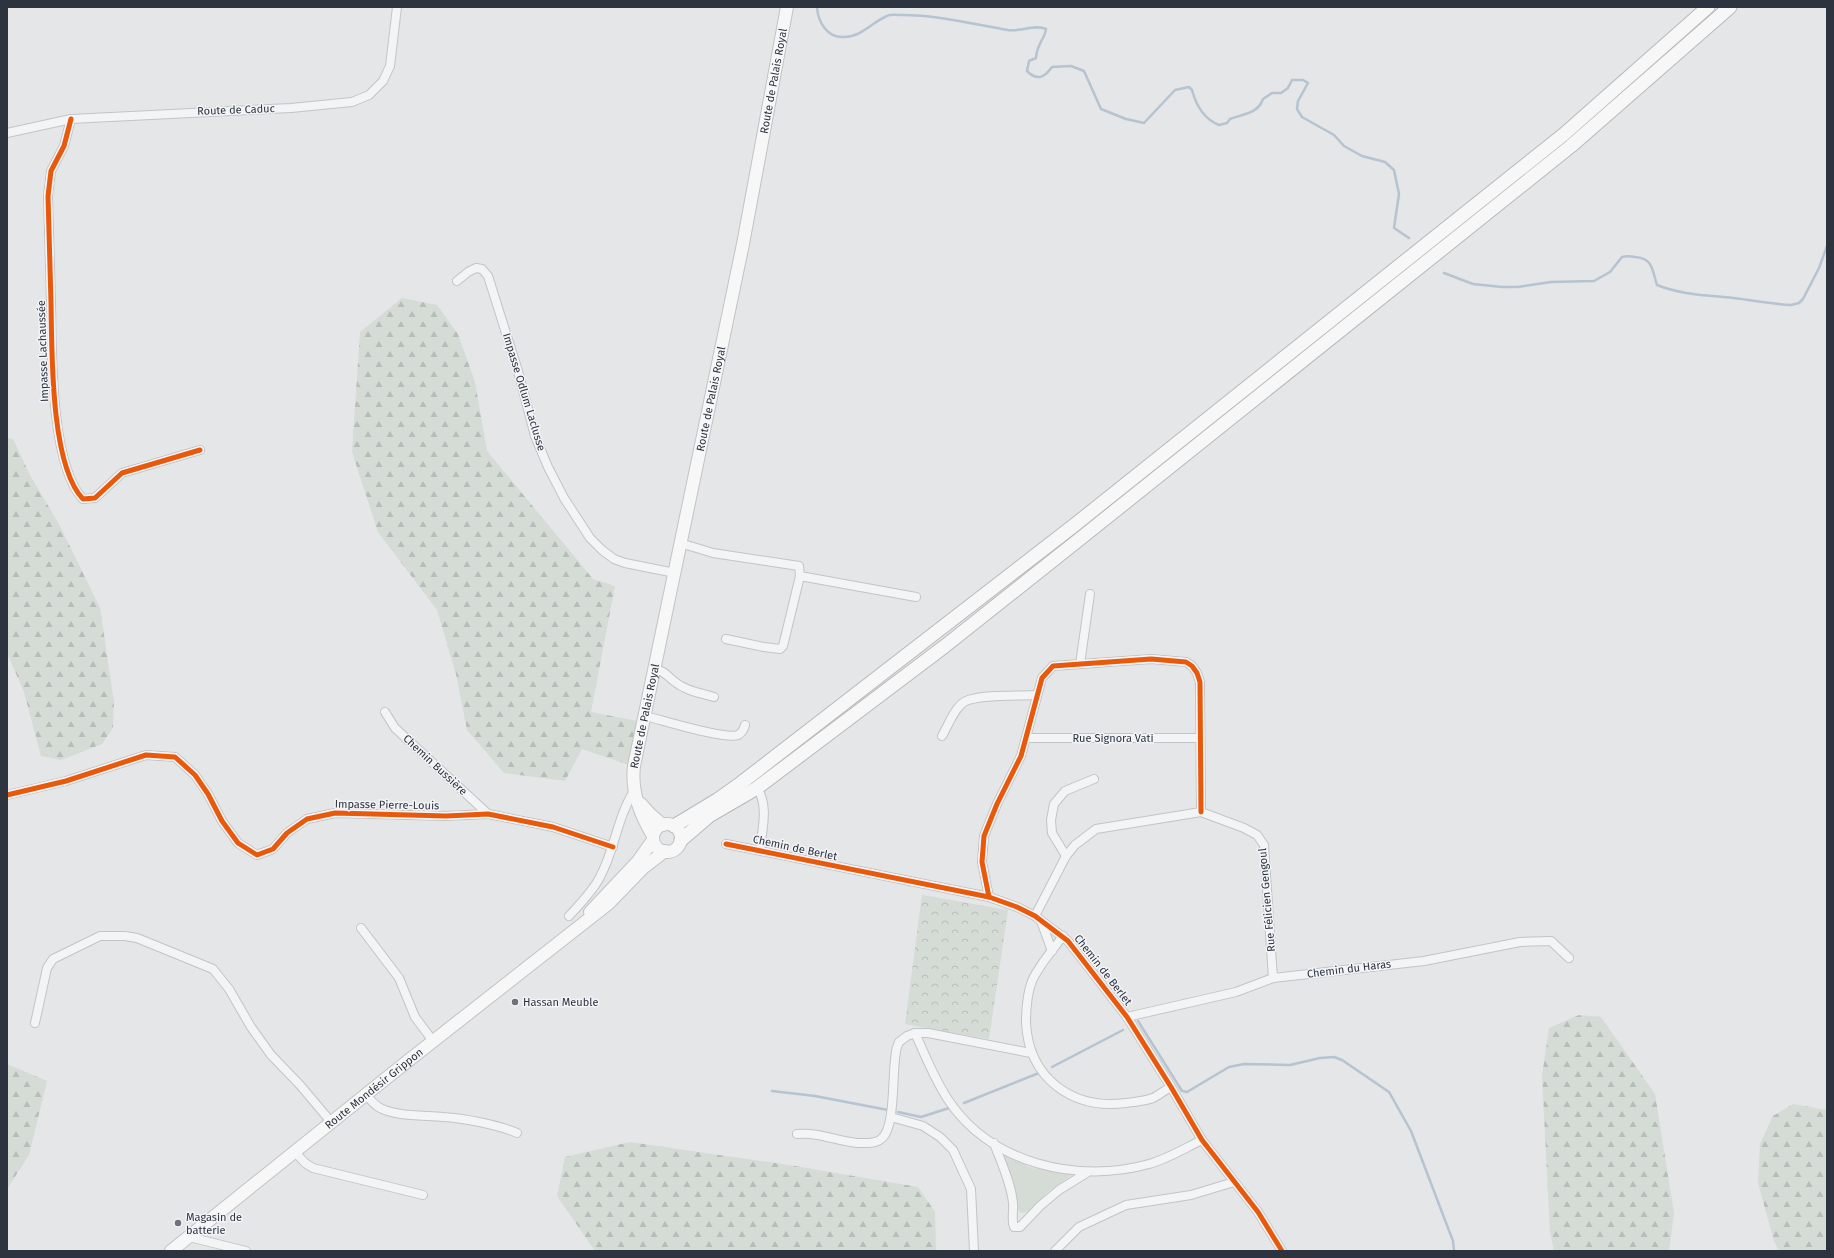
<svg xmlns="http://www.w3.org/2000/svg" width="1834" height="1258" font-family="'Fira Sans',sans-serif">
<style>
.green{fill:#d5dbd5}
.forest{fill:url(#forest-firs)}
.park{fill:url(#park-crowns)}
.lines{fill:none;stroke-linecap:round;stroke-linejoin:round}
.stream{stroke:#b6c3d0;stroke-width:2.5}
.minor-casing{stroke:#c2c4c6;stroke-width:10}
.primary-casing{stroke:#c1c3c6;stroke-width:14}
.trunk-casing{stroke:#b7b9bc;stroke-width:15}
.minor{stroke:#f3f4f5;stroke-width:8}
.primary{stroke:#f7f7f7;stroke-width:12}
.trunk{stroke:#f7f7f7;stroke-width:13}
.cycleway-casing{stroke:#f3f4f7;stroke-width:8}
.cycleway{stroke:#e8590c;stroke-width:5}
.poi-dot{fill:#6d727b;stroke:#f3f4f7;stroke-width:1.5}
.labels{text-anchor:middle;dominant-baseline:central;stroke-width:3;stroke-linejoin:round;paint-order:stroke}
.street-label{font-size:11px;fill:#2d3440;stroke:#f3f4f7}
.poi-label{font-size:11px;fill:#2d3440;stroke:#f3f4f7;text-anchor:start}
</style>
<defs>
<pattern id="forest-firs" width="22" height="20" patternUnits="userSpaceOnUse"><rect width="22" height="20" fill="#d5dbd5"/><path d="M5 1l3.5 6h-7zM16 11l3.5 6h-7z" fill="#b7bdb8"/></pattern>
<pattern id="park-crowns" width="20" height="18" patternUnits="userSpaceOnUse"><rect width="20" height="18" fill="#d5dbd5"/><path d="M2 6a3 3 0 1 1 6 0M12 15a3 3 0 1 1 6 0" fill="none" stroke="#b7bdb8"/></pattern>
</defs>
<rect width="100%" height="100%" fill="#e4e6e8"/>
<!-- green -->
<polygon class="green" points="1003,1152 1029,1167 1072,1175 1049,1191 1029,1211 1021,1213 1017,1208 1014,1185"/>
<!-- forest -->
<g class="forest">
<polygon points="402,298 437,305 458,334 475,382 487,451 593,579 615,586 591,712 637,721 629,765 582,749 565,781 504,773 467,730 456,674 437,610 378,532 352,452 360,332"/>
<polygon points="7,438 13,439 31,477 59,524 100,608 114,702 113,728 102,744 61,760 41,756 24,692 7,653"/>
<polygon points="1579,1015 1601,1017 1655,1094 1674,1213 1669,1251 1554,1251 1550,1231 1542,1076 1549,1028"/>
<polygon points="7,1064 47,1081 29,1155 7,1189"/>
<polygon points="1793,1104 1827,1110 1827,1251 1779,1251 1774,1241 1758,1183 1760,1144 1773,1116"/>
<polygon points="630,1142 789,1165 918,1187 935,1212 936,1251 595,1251 557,1196 565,1157"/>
</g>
<!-- park -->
<polygon class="park" points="922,895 1008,910 989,1039 905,1024"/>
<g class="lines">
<!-- stream -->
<g class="stream">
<path d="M 817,7 C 818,22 827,38 844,37 C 862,37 872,22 887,16 C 891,14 898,15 902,15 C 938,15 973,24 1008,30 C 1022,32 1034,24 1046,29 C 1045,39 1037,43 1036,58 L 1029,61 L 1027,71 C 1037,81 1044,78 1052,67 L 1071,66 L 1084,71 L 1101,109 L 1126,119 L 1144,123 L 1175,90 L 1189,87 L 1192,90 C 1196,105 1204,119 1219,125 L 1227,123 L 1230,119 C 1242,114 1258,114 1263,99 L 1272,93 L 1281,93 L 1288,88 L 1292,80 L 1303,80 L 1308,83 L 1298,101 L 1297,109 L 1302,117 L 1334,135 L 1344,146 L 1362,156 L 1385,162 L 1394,170 L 1399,194 L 1394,228 L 1409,238"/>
<path d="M 1444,273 L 1473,284 L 1502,287 L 1518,287 L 1551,282 L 1594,281 L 1610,272 L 1622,257 C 1626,256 1630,256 1635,257 C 1653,258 1652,270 1657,285 C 1682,295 1706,295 1733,298 C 1752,300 1771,304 1791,305 L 1799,303 L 1803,299 L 1819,268 L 1827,246"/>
<polyline points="1138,1021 1182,1091 1187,1092 1229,1067 1244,1064 1290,1065 1320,1058 1334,1057 1342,1060 1389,1092 1411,1131 1453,1241 1454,1251"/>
<polyline points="1052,1067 1123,1030"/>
<polyline points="772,1091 815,1096 888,1110"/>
<polyline points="964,1103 1039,1073"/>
<polyline points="898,1112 921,1117 949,1108"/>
</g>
<!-- minor casing -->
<g class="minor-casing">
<g id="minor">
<path d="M 71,119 L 64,146 L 51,171 L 48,196 C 49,231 50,267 51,302 C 52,349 50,465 83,499 L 95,498 L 122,473 L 200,450"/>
<polyline points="7,133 71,119 291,108 352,102 369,95 383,81 390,66 397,7"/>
<polyline points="457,281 468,272 476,268 482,269 488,276 518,371 535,436 548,467 564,498 590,538 602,550 614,559 625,563 675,573"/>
<polyline points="680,543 713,553 799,566 800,576 783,646 780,649 764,647 726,639"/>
<polyline points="800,576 916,597"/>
<polyline points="1080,664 1090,594"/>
<path d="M 655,669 C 665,671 667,676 675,682 C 686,691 701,693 714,697"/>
<polyline points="385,712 395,728 488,814"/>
<path d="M 645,716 C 662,720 725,740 738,735 C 742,733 744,729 745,725"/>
<path d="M 942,736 C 948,726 955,706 966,701 C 981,694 1020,696 1037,695"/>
<polyline points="1026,738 1200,738"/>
<path d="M 757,788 C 769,805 762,830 760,850"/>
<polyline points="7,795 66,781 146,755 175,757 195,775 208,794 222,821 238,843 257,855 273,849 287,833 307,819 335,813 446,816 488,814 553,827 613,847"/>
<polyline points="726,844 989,897 1017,907 1035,916 1068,941 1127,1017 1171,1087 1202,1140 1258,1212 1282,1251"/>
<polyline points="1066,856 1052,833 1051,820 1054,804 1065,791 1094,779"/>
<polyline points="989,897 982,862 984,836 997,804 1021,756 1042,678 1053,666 1151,659 1186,662 1192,666 1197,673 1200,682 1201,812"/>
<path d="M 569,916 C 580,904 593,891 600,877 C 615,849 617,818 634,791"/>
<polyline points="1035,916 1066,856 1075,845 1096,829 1201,812 1244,828 1257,835 1264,845 1273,978"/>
<polyline points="1041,921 1052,951"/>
<polyline points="361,928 399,978 415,1017 433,1041"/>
<path d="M 1063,936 C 1052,951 1039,965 1032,981 C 1027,994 1026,1010 1026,1023 C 1029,1079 1073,1110 1126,1103 C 1135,1102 1145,1101 1153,1098 C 1159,1095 1165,1090 1171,1087"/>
<polyline points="1127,1017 1236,992 1273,978 1424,961 1520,942 1551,941 1569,958"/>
<polyline points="35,1023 47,968 53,959 100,936 125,936 137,938 213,969 229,989 251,1027 271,1055 300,1085 332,1123"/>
<path d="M 915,1033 C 925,1055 934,1078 947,1098 C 989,1164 1078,1184 1149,1164 C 1167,1159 1185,1148 1202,1140"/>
<path d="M 366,1095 C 369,1098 373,1103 377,1106 C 392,1117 425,1115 443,1117 C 463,1118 499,1125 517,1133"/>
<polyline points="891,1117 923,1126 940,1137 953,1150 971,1189 974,1251"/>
<path d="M 797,1134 C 819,1132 836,1141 857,1143 C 864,1143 876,1144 881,1139 C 897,1128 891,1067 897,1047 L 899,1042 L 907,1036 L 915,1033 L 928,1033 L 1031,1053"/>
<path d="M 994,1143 C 1001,1162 1011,1183 1013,1203 C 1014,1211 1011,1219 1014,1227 L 1020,1227 L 1040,1206 L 1059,1190 L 1088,1172"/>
<polyline points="295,1152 305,1163 313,1168 423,1195"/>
<polyline points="189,1237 246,1251"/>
<polyline points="1055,1251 1079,1227 1126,1205 1191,1195 1234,1182"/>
</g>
</g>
<!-- primary casing -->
<g class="primary-casing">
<g id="primary">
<polyline points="641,804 650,814 663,825"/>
<circle cx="667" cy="838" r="14"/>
<path id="s1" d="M 653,836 C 640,814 631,792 634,766 L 743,244 L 787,7"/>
<polyline points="590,912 638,861 653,840"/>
<path id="s2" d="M 171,1251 L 404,1064 L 608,904 L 643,868 L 665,851"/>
</g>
</g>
<!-- trunk casing -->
<g class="trunk-casing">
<g id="trunk">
<polyline points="674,826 717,800 741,783 1072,527 1563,135 1708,7"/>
<polyline points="681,840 709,816 757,788 945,646 1081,538 1571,146 1730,7"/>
</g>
</g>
<!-- minor -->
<use href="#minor" class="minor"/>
<!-- primary -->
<use href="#primary" class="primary"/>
<!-- trunk -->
<use href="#trunk" class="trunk"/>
<!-- cycleway casing -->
<g class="cycleway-casing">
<g id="cycleway">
<path d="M 71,119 L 64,146 L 51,171 L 48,196 C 49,231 50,267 51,302 C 52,349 50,465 83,499 L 95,498 L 122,473 L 200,450"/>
<polyline points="7,795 66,781 146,755 175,757 195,775 208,794 222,821 238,843 257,855 273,849 287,833 307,819 335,813 446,816 488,814 553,827 613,847"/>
<polyline points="726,844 989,897 1017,907 1035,916 1068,941 1127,1017 1171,1087 1202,1140 1258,1212 1282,1251"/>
<polyline points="989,897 982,862 984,836 997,804 1021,756 1042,678 1053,666 1151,659 1186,662 1192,666 1197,673 1200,682 1201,812"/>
</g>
</g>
<!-- cycleway -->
<use href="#cycleway" class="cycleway"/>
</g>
<!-- markers -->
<g class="poi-dot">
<circle cx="515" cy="1002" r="4"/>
<circle cx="178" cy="1223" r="4"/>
</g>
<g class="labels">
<!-- street labels -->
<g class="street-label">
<text stroke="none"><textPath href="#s1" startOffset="773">Route de Palais Royal</textPath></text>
<text transform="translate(236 110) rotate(-2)">Route de Caduc</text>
<text transform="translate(43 351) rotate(-92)">Impasse Lachaussée</text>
<text transform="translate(524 392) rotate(73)">Impasse Odlum Laclusse</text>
<text stroke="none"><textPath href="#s1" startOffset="449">Route de Palais Royal</textPath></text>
<text stroke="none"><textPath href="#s1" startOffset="125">Route de Palais Royal</textPath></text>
<text x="1113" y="738">Rue Signora Vati</text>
<text transform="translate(435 765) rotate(43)">Chemin Bussière</text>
<text transform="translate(387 805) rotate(1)">Impasse Pierre-Louis</text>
<text transform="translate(795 848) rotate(12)">Chemin de Berlet</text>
<text transform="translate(1267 900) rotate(-95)">Rue Félicien Gengoul</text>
<text transform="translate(1349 969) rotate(-7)">Chemin du Haras</text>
<text transform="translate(1103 970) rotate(52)">Chemin de Berlet</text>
<text stroke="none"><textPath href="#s2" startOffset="260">Route Mondésir Grippon</textPath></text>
</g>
<!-- poi labels -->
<g class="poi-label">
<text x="523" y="1002">Hassan Meuble</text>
<text x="186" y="1217">Magasin de<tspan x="186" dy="13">batterie</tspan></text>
</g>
</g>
<!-- border -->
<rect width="1834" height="1258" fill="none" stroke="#2d3440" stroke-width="16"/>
</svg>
